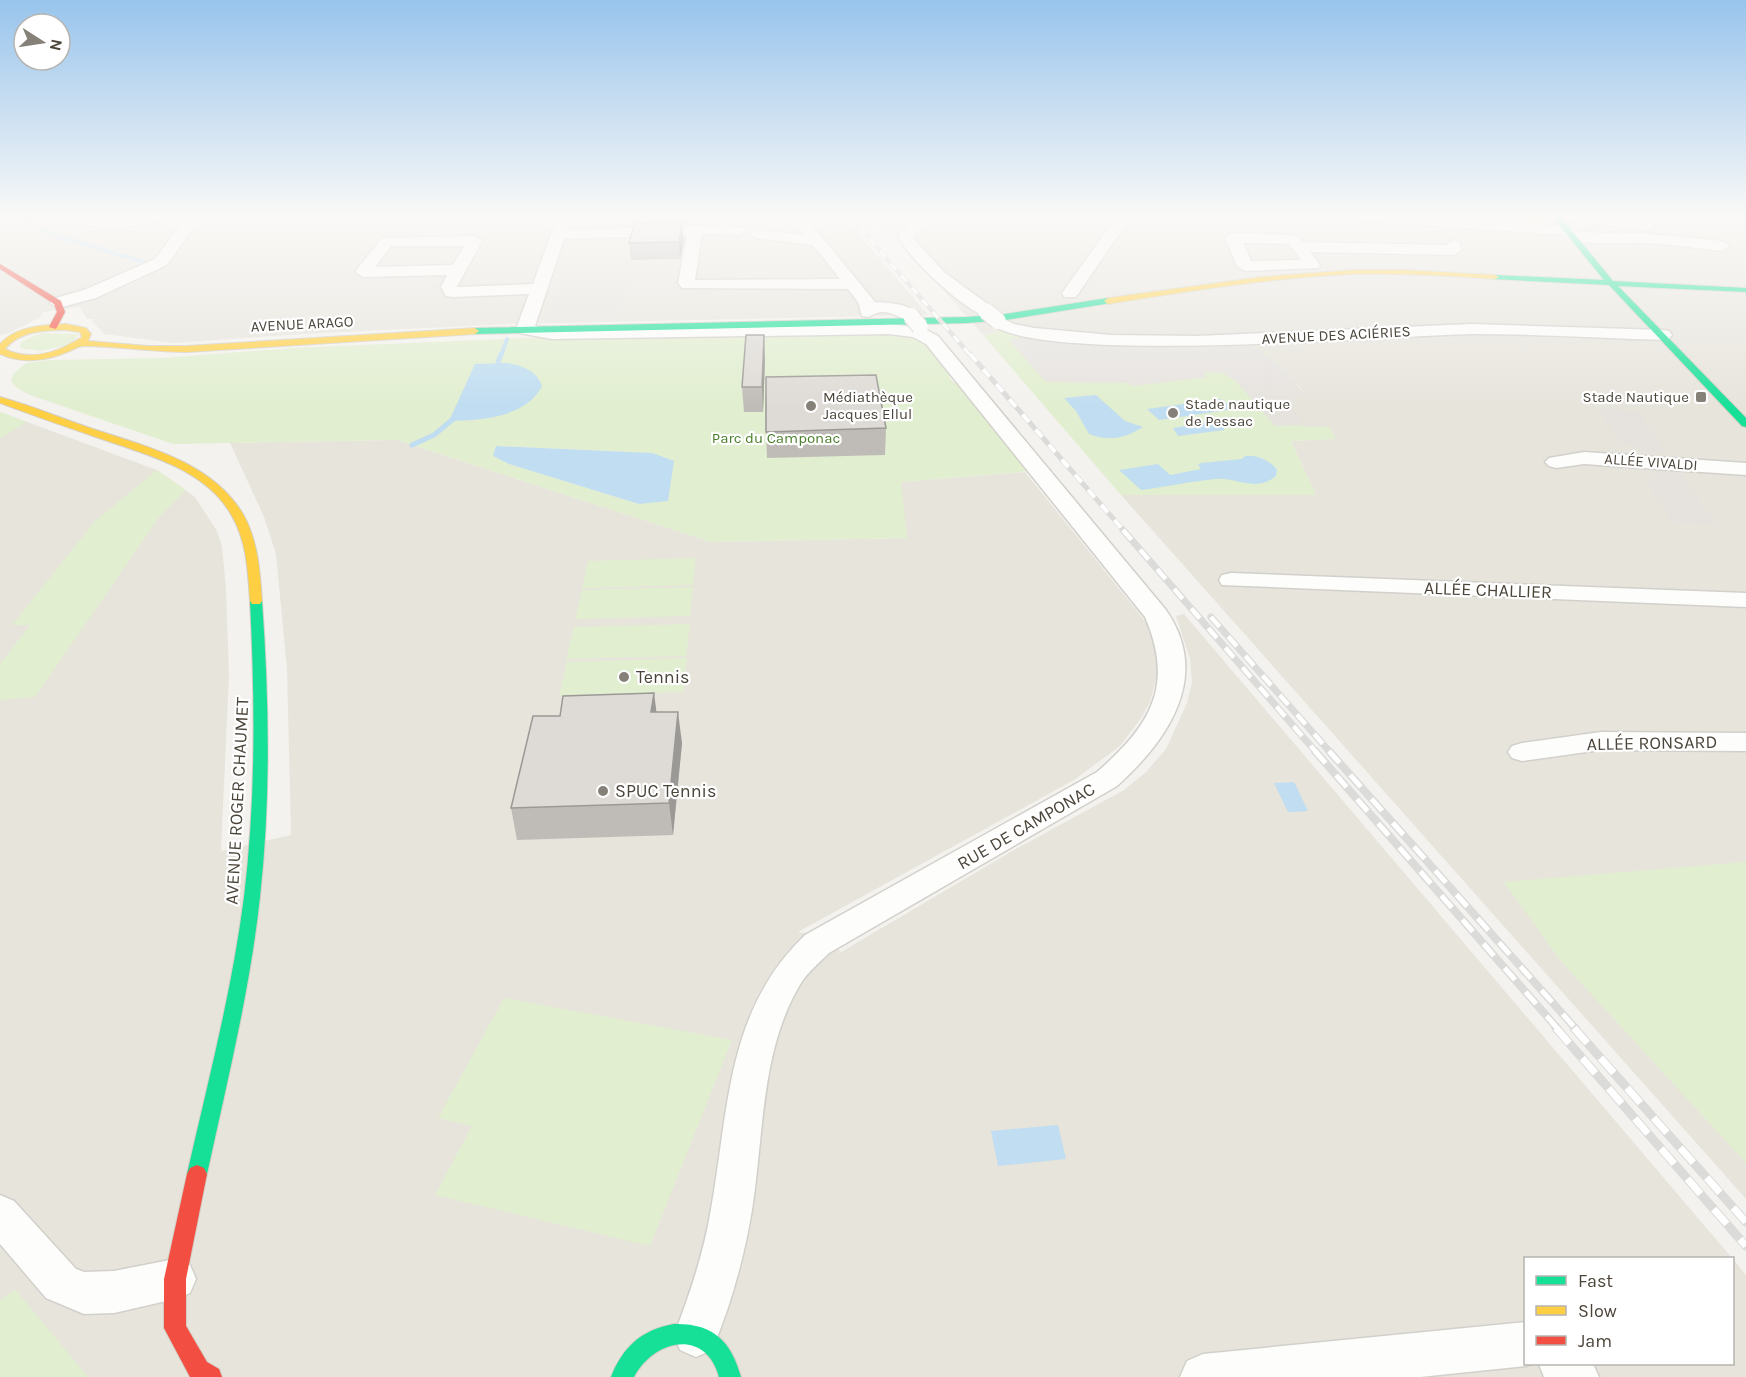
<svg xmlns="http://www.w3.org/2000/svg" width="1746" height="1377" font-family="Karla,sans-serif">
<style>
.residential{fill:#e7e4dc}
.education{fill:#eae5da}
.green{fill:#e1eecf;fill-rule:evenodd}
.parking{fill:#e6e3df}
.water{fill:#c0ddf1}
.lines{fill:none;stroke-linecap:round;stroke-linejoin:round}
.stream-far1{stroke:#c0ddf1;stroke-width:4}
.stream{stroke:#c0ddf1;stroke-width:5}
.street-casing{stroke:#d2d0cb;stroke-width:3}
.fast-casing{stroke:#d3cfc5;stroke-width:2}
.slow-casing{stroke:#d3cfc5;stroke-width:2}
.jam-casing{stroke:#d3cfc5;stroke-width:2}
.street{fill:#fdfdfc;fill-rule:evenodd}
.fast{fill:#16e098;fill-rule:evenodd}
.slow{fill:#ffcf43;fill-rule:evenodd}
.jam{fill:#f24e42;fill-rule:evenodd}
.rail-far4-casing{stroke:#dbdbda;stroke-width:4.5}
.rail-far3-casing{stroke:#dbdbda;stroke-width:5}
.rail-far2-casing{stroke:#dbdbda;stroke-width:7}
.rail-far1-casing{stroke:#dbdbda;stroke-width:8}
.rail-casing{stroke:#dbdbda;stroke-width:9}
.rail-far4{stroke:#fff;stroke-width:3;stroke-dasharray:8;stroke-linecap:butt}
.rail-far3{stroke:#fff;stroke-width:4;stroke-dasharray:10;stroke-linecap:butt}
.rail-far2{stroke:#fff;stroke-width:4.5;stroke-dasharray:13;stroke-linecap:butt}
.rail-far1{stroke:#fff;stroke-width:5;stroke-dasharray:16;stroke-linecap:butt}
.rail{stroke:#fff;stroke-width:7;stroke-dasharray:20;stroke-linecap:butt}
.street-bridge-casing{stroke:#d2d0cb;stroke-width:18;stroke-linecap:butt}
.street-bridge{stroke:#fdfdfc;stroke-width:16}
.wall{fill:#bfbcb8}
.shaded-wall{fill:#9b9996}
.building{fill:#dedbd6;stroke:#9b9996;stroke-width:1.5}
.poi-dot{fill:#868178;stroke:#fff;stroke-width:2}
.labels{text-anchor:middle;dominant-baseline:central;stroke-width:4.5;stroke-linejoin:round;paint-order:stroke}
.far-street-label{font-size:15px;fill:#4b4439;stroke:#fff}
.far-poi-label{font-size:15px;fill:#4b4439;stroke:#fff;text-anchor:start}
.far-park-label{font-size:15px;fill:#4a7f2a;stroke:#fff}
.street-label{font-size:18px;fill:#4b4439;stroke:#fff}
.poi-label{font-size:18px;fill:#4b4439;stroke:#fff;text-anchor:start}
</style>
<rect width="100%" height="100%" fill="#f4f2ee"/>
<!-- residential -->
<g class="residential">
<polygon points="0,215 842,215 928,315 511,324 302,334 174,343 104,334 92,321 94,319 87,319 80,307 43,312 41,317 9,333 0,335"/>
<polygon points="864,215 1746,215 1746,1199 1121,495 1316,495 1291,441 1336,439 1329,427 1298,427 1285,401 1302,390 1296,383 1196,341 1009,328 984,336 898,239 892,237 874,218"/>
<polygon points="0,412 157,470 195,497 217,531 222,546 226,589 229,675 221,851 291,835 287,669 276,554 264,517 230,443 397,440 711,542 906,538 900,482 1025,472 1150,627 1158,659 1157,675 1150,702 1142,717 1120,746 1074,780 798,932 824,936 841,952 1014,850 1124,790 1146,772 1166,749 1187,703 1192,682 1190,659 1176,616 1184,614 1732,1258 1526,1258 1526,1364 1732,1364 1733,1259 1746,1275 1746,1377 0,1377"/>
</g>
<!-- education -->
<polygon class="education" points="979,215 1070,215 1065,223"/>
<!-- green -->
<g class="green">
<polygon points="1501,215 1547,215 1555,227 1507,223"/>
<polygon points="1009,328 1027,333 1250,340 1300,382 1296,384 1305,395 1286,402 1306,425 1301,427 1329,427 1336,439 1291,441 1316,495 1121,495 984,336"/>
<polygon points="41,333 79,334 70,345 40,351 20,348 21,342"/>
<path d="M 905,334 L 922,340 L 951,371 L 949,377 L 953,382 L 966,388 L 1032,471 L 901,482 L 907,538 L 711,542 L 397,440 L 173,444 L 30,395 L 17,388 L 11,381 L 13,374 L 26,363 L 50,360 L 163,358 L 292,348 L 550,337 ZM 496,446 L 652,453 L 639,504 L 509,464 L 493,456 Z"/>
<polygon points="0,412 27,422 0,438"/>
<polygon points="157,470 186,490 160,516 35,697 0,700 0,664 30,625 12,625 95,521"/>
<polygon points="696,558 693,585 582,588 588,561"/>
<polygon points="693,587 690,616 575,619 582,590"/>
<polygon points="690,624 686,656 566,659 574,627"/>
<polygon points="687,658 683,692 559,696 567,662"/>
<polygon points="1746,862 1746,1163 1560,960 1504,882"/>
<polygon points="504,998 732,1040 650,1246 435,1195 472,1126 438,1118"/>
<polygon points="15,1289 88,1377 0,1377 0,1301"/>
</g>
<!-- parking -->
<g class="parking">
<polygon points="613,260 635,261 619,318 587,322 546,321 567,261"/>
<polygon points="1026,336 1252,343 1300,382 1296,384 1305,395 1286,402 1306,425 1275,426 1237,382 1223,373 1203,372 1207,377 1133,386 1127,383 1046,382 1009,340"/>
<polygon points="1598,409 1638,411 1667,453 1643,453 1637,446 1622,445"/>
<polygon points="1652,470 1681,474 1717,525 1672,522 1644,477 1656,478"/>
</g>
<!-- water -->
<g class="water">
<path d="M 507,363 C 523,366 536,370 542,386 C 525,418 482,420 449,421 L 475,364 Z"/>
<path d="M 1096,395 L 1125,421 L 1143,427 C 1125,438 1110,442 1089,434 L 1076,411 L 1064,398 Z"/>
<polygon points="1221,399 1234,409 1159,420 1147,409"/>
<polygon points="1217,421 1224,426 1224,430 1178,436 1173,428"/>
<polygon points="496,446 652,453 674,461 668,501 639,504 509,464 493,456"/>
<path d="M 1245,456 C 1257,455 1270,460 1277,470 L 1276,476 C 1256,493 1236,477 1216,479 C 1191,481 1166,487 1141,490 L 1119,470 L 1158,464 L 1170,475 L 1201,469 L 1198,464 L 1201,463 L 1242,459 Z"/>
<polygon points="1294,782 1308,811 1288,812 1274,783"/>
<polygon points="1058,1125 1066,1159 998,1166 991,1131"/>
</g>
<g class="lines">
<!-- stream-far1 -->
<g class="stream-far1">
<polyline points="21,215 50,234 144,262"/>
<polyline points="501,356 507,339"/>
</g>
<!-- stream -->
<g class="stream">
<polyline points="495,371 501,354"/>
<polyline points="412,445 434,435 458,415"/>
</g>
<!-- street casing -->
<g class="street-casing">
<g id="street">
<path d="M 75,215 C 89,215 101,219 114,219 C 132,219 150,214 168,215 L 166,218 C 143,224 92,238 75,215 Z"/>
<polygon points="188,215 202,215 167,265 96,298 58,308 50,303 52,299 84,290 155,259"/>
<path d="M 558,215 L 572,215 L 567,230 L 725,225 L 744,228 L 746,231 L 739,235 L 702,234 L 695,280 L 840,279 L 813,245 L 756,238 L 749,234 L 756,230 L 805,235 L 790,215 L 804,215 L 875,302 C 890,303 909,303 920,316 L 917,320 C 903,323 891,308 877,313 C 874,314 871,316 868,317 L 862,316 L 858,302 L 848,289 L 682,288 L 678,283 L 687,235 L 564,239 L 535,326 L 552,329 L 889,324 L 923,328 L 938,336 L 1166,610 C 1212,676 1168,740 1117,786 L 829,953 C 819,963 808,972 801,983 C 760,1050 764,1135 752,1210 C 744,1258 731,1305 712,1350 L 696,1357 L 680,1350 L 674,1335 C 690,1294 704,1252 711,1209 C 729,1109 726,1011 805,935 L 1097,772 C 1150,726 1175,686 1145,617 L 926,344 L 913,337 L 889,334 L 552,339 L 519,333 L 516,329 L 529,294 L 452,297 L 446,296 L 441,287 L 447,275 L 363,277 L 355,272 L 382,238 L 474,236 L 482,241 L 457,287 L 533,284 ZM 391,246 L 464,246 L 453,265 L 375,267 Z"/>
<path d="M 918,215 L 933,215 L 914,235 L 914,239 L 945,273 L 992,307 L 995,311 L 992,315 C 988,316 987,316 983,315 C 966,311 898,250 899,234 Z"/>
<polygon points="1118,215 1132,215 1076,297 1064,297 1062,293"/>
<path d="M 1329,215 L 1397,215 L 1568,227 L 1575,231 L 1615,234 L 1641,233 L 1722,241 L 1730,246 L 1722,251 C 1696,248 1669,244 1643,243 C 1625,242 1576,247 1565,235 L 1336,219 Z"/>
<path d="M 1561,215 C 1580,215 1644,214 1655,226 L 1648,230 L 1567,221 L 1562,220 Z"/>
<path d="M 1233,233 L 1293,235 L 1298,237 L 1303,242 L 1446,245 L 1454,240 L 1459,242 L 1462,250 L 1454,255 L 1310,252 L 1320,265 L 1318,268 L 1245,271 L 1237,266 L 1225,238 ZM 1243,243 L 1289,244 L 1301,260 L 1251,261 Z"/>
<path d="M 998,316 L 1014,324 L 1034,328 L 1111,335 L 1196,336 L 1472,324 L 1663,330 L 1669,331 L 1672,335 L 1669,339 L 1663,340 C 1599,338 1535,334 1472,334 C 1402,335 1022,367 989,321 L 992,317 Z"/>
<polygon points="1584,452 1746,463 1746,475 1584,464 1556,468 1549,466 1545,462 1549,458"/>
<polygon points="1231,573 1746,593 1746,607 1222,585 1219,580 1222,575"/>
<polygon points="1601,732 1746,733 1746,751 1601,750 1522,761 1512,758 1508,752 1512,746 1522,743"/>
<polygon points="0,1195 14,1201 76,1269 84,1272 114,1271 175,1259 190,1265 196,1279 190,1293 175,1299 114,1313 84,1314 46,1298 0,1244"/>
<polygon points="1526,1322 1526,1364 1532,1364 1526,1366 1420,1377 1180,1377 1187,1361 1203,1354"/>
<polygon points="1539,1364 1593,1364 1599,1377 1544,1377"/>
</g>
</g>
<!-- fast casing -->
<g class="fast-casing">
<g id="fast">
<polygon points="1551,215 1559,215 1613,281 1746,288 1746,292 1618,286 1746,418 1746,427 1742,426 1609,285 1492,279 1491,277 1495,275 1604,280"/>
<polygon points="1108,298 1111,299 1111,303 1005,320 967,323 475,334 471,331 475,328 967,317 1005,314"/>
<path d="M 256,597 L 262,601 C 269,699 271,798 260,897 C 250,990 227,1082 207,1174 L 204,1180 L 197,1183 L 190,1180 L 187,1174 C 208,1082 232,991 244,897 C 256,799 255,700 250,601 Z"/>
<path d="M 674,1324 C 713,1323 731,1341 741,1377 L 719,1377 C 706,1328 654,1339 634,1377 L 611,1377 C 623,1347 641,1330 674,1324 Z"/>
</g>
</g>
<!-- slow casing -->
<g class="slow-casing">
<g id="slow">
<path d="M 1353,270 L 1406,270 L 1495,275 L 1499,277 L 1495,279 C 1448,276 1401,273 1353,274 C 1271,278 1189,291 1108,304 L 1104,301 L 1108,298 L 1261,277 Z"/>
<path d="M 66,324 L 86,328 L 91,334 L 88,341 L 148,346 L 186,346 L 475,328 L 479,331 L 475,334 L 186,352 C 152,352 118,346 84,346 C 78,346 73,350 67,352 C 46,361 21,364 0,354 L 0,344 C 16,326 43,325 66,324 ZM 66,330 L 80,332 L 82,337 C 59,352 31,362 5,349 C 20,331 44,330 66,330 Z"/>
<path d="M 0,397 C 29,405 58,417 87,427 C 143,446 213,461 244,516 C 258,542 260,572 262,601 L 260,604 L 252,604 L 250,601 C 248,572 247,542 232,516 C 206,468 144,454 96,437 C 64,426 32,415 0,403 Z"/>
</g>
</g>
<!-- jam casing -->
<g class="jam-casing">
<g id="jam">
<polygon points="0,264 61,301 65,312 56,329 49,327 57,312 54,304 0,269"/>
<polygon points="197,1165 204,1168 207,1174 186,1279 186,1326 207,1362 219,1369 222,1377 190,1377 164,1328 164,1279 187,1174 190,1168"/>
</g>
</g>
<!-- street -->
<use href="#street" class="street"/>
<!-- fast -->
<use href="#fast" class="fast"/>
<!-- slow -->
<use href="#slow" class="slow"/>
<!-- jam -->
<use href="#jam" class="jam"/>
<!-- rail-far4 casing -->
<g class="rail-far4-casing">
<polyline id="rail-far4" points="849,215 971,356"/>
</g>
<!-- rail-far3 casing -->
<g class="rail-far3-casing">
<polyline id="rail-far3" points="970,354 1124,531"/>
</g>
<!-- rail-far2 casing -->
<g class="rail-far2-casing">
<g id="rail-far2">
<polyline points="1123,530 1316,752"/>
<polyline points="1211,617 1330,752"/>
</g>
</g>
<!-- rail-far1 casing -->
<g class="rail-far1-casing">
<g id="rail-far1">
<polyline points="1315,751 1558,1029"/>
<polyline points="1329,751 1576,1029"/>
</g>
</g>
<!-- rail casing -->
<g class="rail-casing">
<g id="rail">
<polyline points="1556,1028 1746,1246"/>
<polyline points="1574,1028 1746,1222"/>
</g>
</g>
<!-- rail-far4 -->
<use href="#rail-far4" class="rail-far4"/>
<!-- rail-far3 -->
<use href="#rail-far3" class="rail-far3"/>
<!-- rail-far2 -->
<use href="#rail-far2" class="rail-far2"/>
<!-- rail-far1 -->
<use href="#rail-far1" class="rail-far1"/>
<!-- rail -->
<use href="#rail" class="rail"/>
<!-- street-bridge casing -->
<g class="street-bridge-casing">
<g id="street-bridge">
<polyline points="986,311 998,321"/>
<polyline points="911,316 920,327"/>
</g>
</g>
<!-- street-bridge -->
<use href="#street-bridge" class="street-bridge"/>
</g>
<!-- wall -->
<g class="wall">
<polygon points="684,240 680,259 631,260 629,243"/>
<polygon points="765,359 763,412 744,412 742,387"/>
<polygon points="886,428 885,455 767,458 766,432"/>
<polygon points="654,693 656,712 682,743 673,835 517,840 511,808 560,716"/>
</g>
<!-- shaded-wall -->
<g class="shaded-wall">
<polygon points="682,224 684,240 680,259 679,242"/>
<polygon points="764,335 765,359 763,412 762,387"/>
<polygon points="654,693 658,724 651,712"/>
<polygon points="678,712 682,743 673,835 669,803"/>
</g>
<!-- building -->
<g class="building">
<polygon points="675,222 682,224 679,242 629,243 635,223"/>
<polygon points="746,335 764,335 762,387 742,387"/>
<polygon points="876,375 886,428 766,432 766,377"/>
<polygon points="654,693 651,712 678,712 669,803 511,808 533,716 560,716 563,696"/>
</g>
<!-- sky -->
<linearGradient id="sky" x2="0" y2="1"><stop stop-color="#98c4ec"/><stop offset="0.53" stop-color="#faf9f7"/><stop offset="1" stop-color="#faf9f7" stop-opacity="0"/></linearGradient>
<rect width="1746" height="408" fill="url(#sky)"/>
<!-- markers -->
<g class="poi-dot">
<rect x="1695" y="391" width="12" height="12" rx="3"/>
<circle cx="811" cy="406" r="6"/>
<circle cx="1173" cy="413" r="6"/>
<circle cx="624" cy="677" r="6"/>
<circle cx="603" cy="791" r="6"/>
</g>
<g class="labels">
<!-- far-street labels -->
<g class="far-street-label">
<text transform="translate(302 324) rotate(-3)">AVENUE ARAGO</text>
<text transform="translate(1336 335) rotate(-3)">AVENUE DES ACIÉRIES</text>
<text transform="translate(1651 462) rotate(4)">ALLÉE VIVALDI</text>
</g>
<!-- far-poi labels -->
<g class="far-poi-label">
<text x="823" y="397">Médiathèque<tspan x="823" dy="17">Jacques Ellul</tspan></text>
<text x="1689" y="397" text-anchor="end">Stade Nautique</text>
<text x="1185" y="404">Stade nautique<tspan x="1185" dy="17">de Pessac</tspan></text>
</g>
<!-- far-park labels -->
<g class="far-park-label">
<text x="776" y="438">Parc du Camponac</text>
</g>
<!-- street labels -->
<g class="street-label">
<text transform="translate(1488 590) rotate(2)">ALLÉE CHALLIER</text>
<text transform="translate(1652 743) rotate(-1)">ALLÉE RONSARD</text>
<text transform="translate(237 801) rotate(-87)">AVENUE ROGER CHAUMET</text>
<text transform="translate(1026 826) rotate(-30)">RUE DE CAMPONAC</text>
</g>
<!-- poi labels -->
<g class="poi-label">
<text x="636" y="677">Tennis</text>
<text x="615" y="791">SPUC Tennis</text>
</g>
</g>
<!-- legend -->
<rect x="1524" y="1257" width="210" height="108" fill="#ffffff" stroke="#b7b4b0" stroke-width="1.5"/>
<rect x="1536" y="1276" width="30" height="9" fill="#16e098" stroke="#b7b4b0" stroke-width="1.5"/>
<text x="1578" y="1287" font-size="18" fill="#4b4439">Fast</text>
<rect x="1536" y="1306" width="30" height="9" fill="#ffcf43" stroke="#b7b4b0" stroke-width="1.5"/>
<text x="1578" y="1317" font-size="18" fill="#4b4439">Slow</text>
<rect x="1536" y="1336" width="30" height="9" fill="#f24e42" stroke="#b7b4b0" stroke-width="1.5"/>
<text x="1578" y="1347" font-size="18" fill="#4b4439">Jam</text>
<!-- north arrow -->
<g transform="translate(42 42) rotate(102)"><circle r="28" fill="#ffffff" stroke="#b7b4b0" stroke-width="1.5"/>
<path d="M0-4.5L10 22L0 15L-10 22Z" fill="#868178"/>
<text y="-9" font-size="16" font-weight="bold" text-anchor="middle" fill="#4b4439">N</text>
</g>
</svg>
